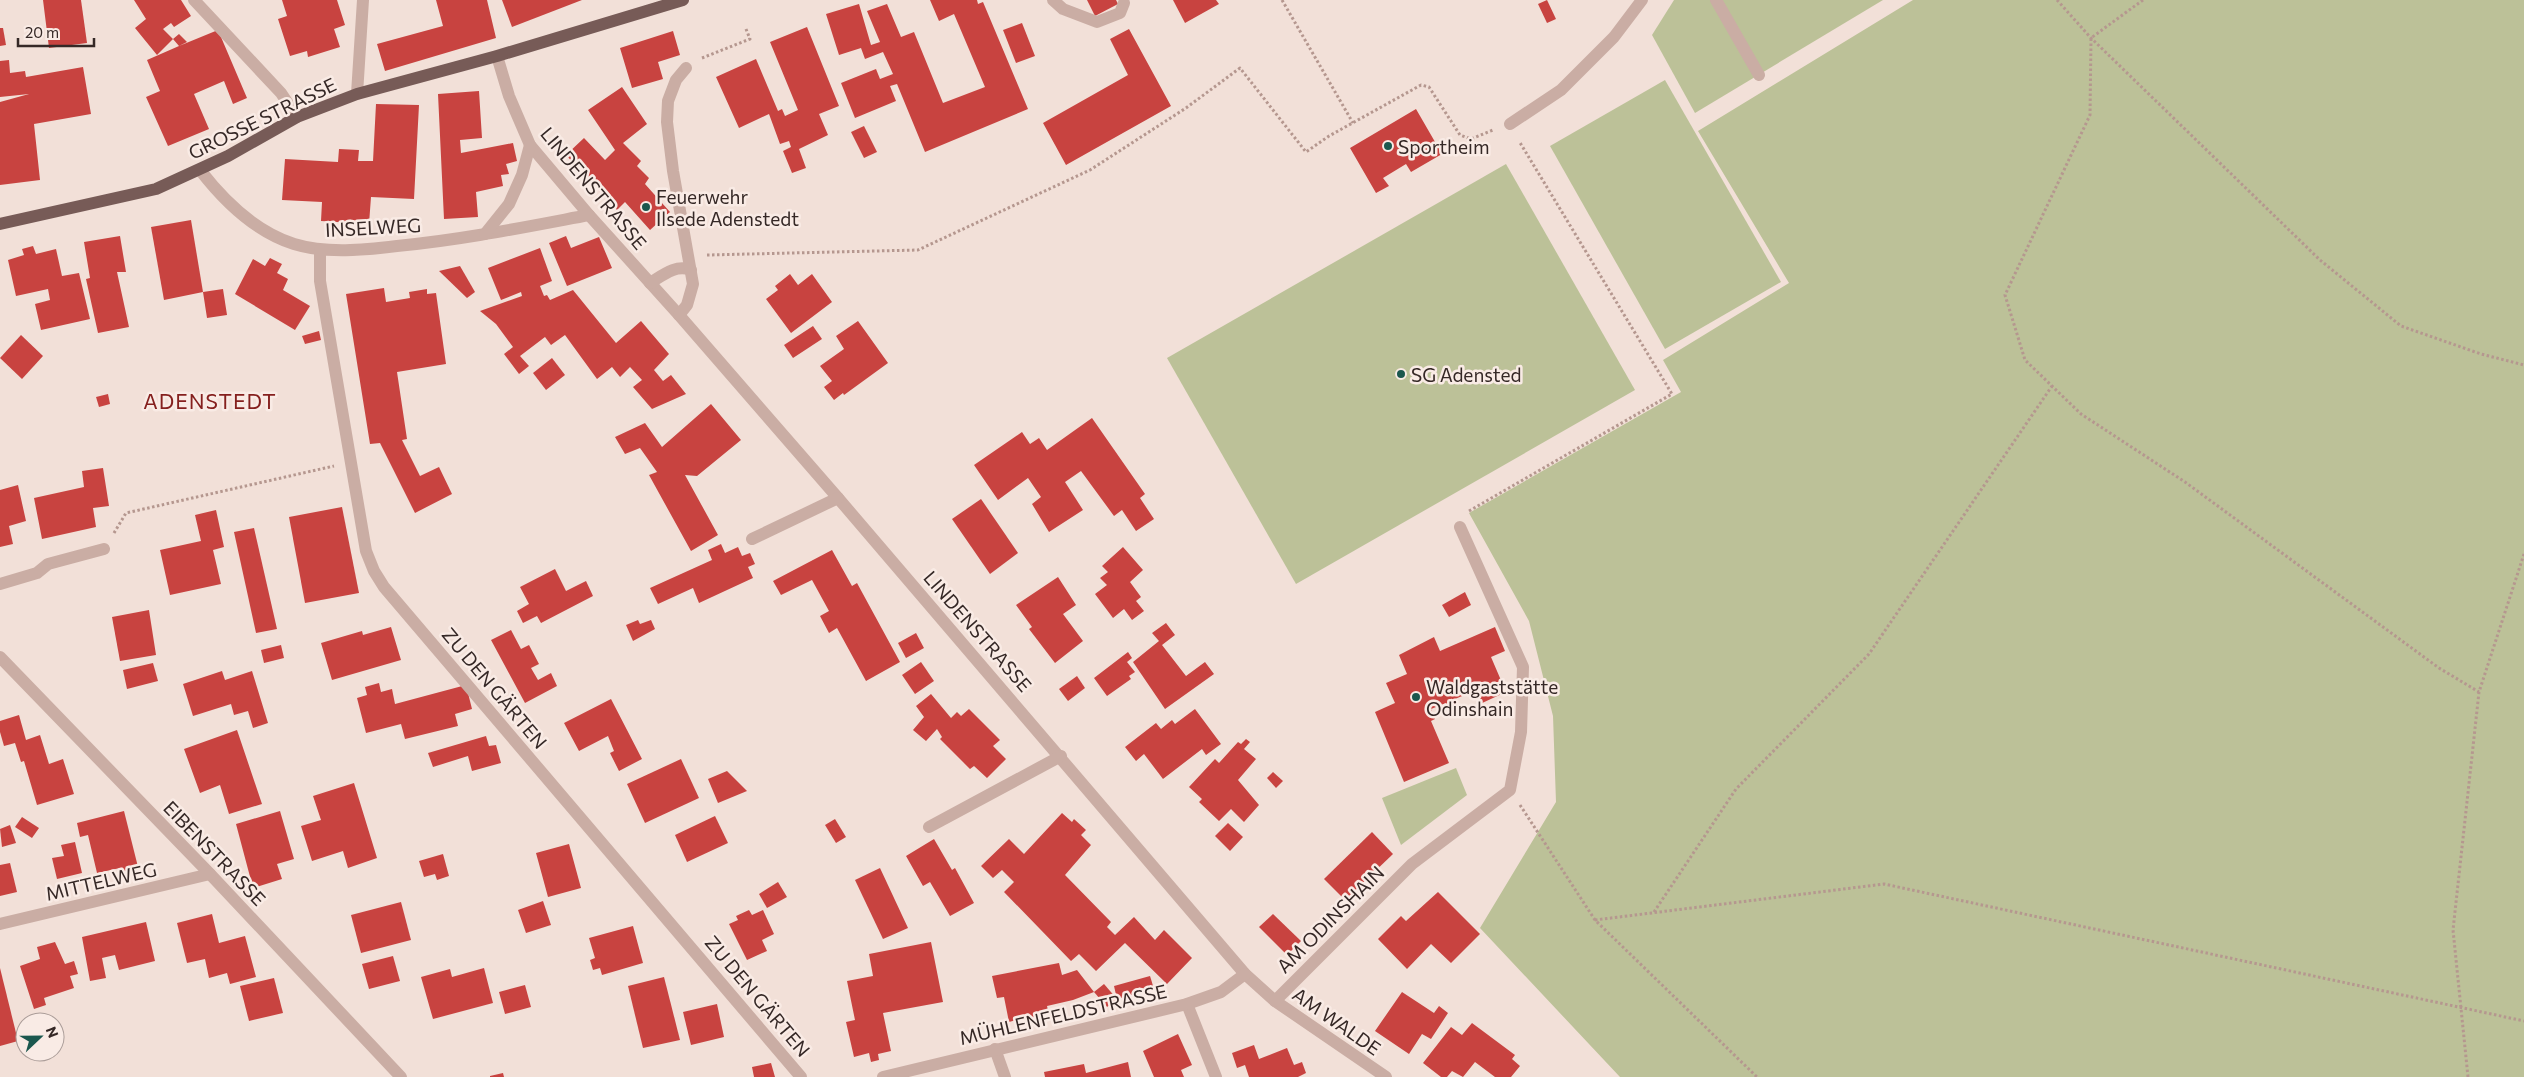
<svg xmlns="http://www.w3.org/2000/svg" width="2524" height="1077" font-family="Commissioner,sans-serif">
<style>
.green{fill:#bcc198}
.building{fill:#c84340}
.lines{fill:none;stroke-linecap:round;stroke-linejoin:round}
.path{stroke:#b5978f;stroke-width:3;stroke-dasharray:2.5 2.5;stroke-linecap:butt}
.minor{stroke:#caada4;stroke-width:12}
.major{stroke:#775b57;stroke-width:12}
.poi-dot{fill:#1b574e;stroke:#f9ebe5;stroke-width:2}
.labels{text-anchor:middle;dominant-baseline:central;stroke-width:5;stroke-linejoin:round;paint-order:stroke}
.street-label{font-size:19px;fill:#352826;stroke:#f9ebe5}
.poi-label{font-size:19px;fill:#352826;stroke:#f9ebe5;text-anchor:start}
.quarter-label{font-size:21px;letter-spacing:1px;fill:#85201e;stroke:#f9ebe5}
</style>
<rect width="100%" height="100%" fill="#f2e0d8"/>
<!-- green -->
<g class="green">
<polygon points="1674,0 1883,0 1695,113 1652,35"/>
<polygon points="1913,0 2524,0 2524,1077 1620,1077 1480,928 1556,802 1553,716 1529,621 1469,513 1681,392 1663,360 1789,283 1698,131"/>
<polygon points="1665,80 1781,282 1665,349 1550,146"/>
<polygon points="1506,164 1635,390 1296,584 1167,358"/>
<polygon points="1456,768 1467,795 1401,845 1382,798"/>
</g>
<!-- building -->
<g class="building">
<polygon points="43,0 81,0 87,43 49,48"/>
<polygon points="134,0 181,0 191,16 174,27 171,23 163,29 173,39 157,55 135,28 146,19"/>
<polygon points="282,0 337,0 345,25 334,29 340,47 308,57 307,51 290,56 278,19 287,16"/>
<polygon points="436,0 487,0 496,38 385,71 377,44 443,26"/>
<polygon points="502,0 582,0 512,27"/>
<polygon points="930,0 977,0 978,4 983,2 1028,109 925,152 897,84 890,86 896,101 855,118 841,83 876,69 880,79 893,74 883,52 865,59 861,48 839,55 826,14 859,4 871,45 880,42 867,11 887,4 901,37 914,32 943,103 985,87 954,14 939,21"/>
<polygon points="1087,0 1116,0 1118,4 1095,16"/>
<polygon points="1173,0 1216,0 1219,4 1185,23"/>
<polygon points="1547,0 1556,19 1547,23 1538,4"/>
<polygon points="1022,23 1035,56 1016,63 1003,30"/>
<polygon points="807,27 839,106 819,114 828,135 799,149 806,168 792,173 783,151 791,147 789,141 780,144 769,114 739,128 716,77 756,59 778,111 782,109 785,116 798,110 770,42"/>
<polygon points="0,28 3,28 6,45 0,46"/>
<polygon points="1129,29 1171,106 1066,165 1043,123 1128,75 1110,39"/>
<polygon points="218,30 247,98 233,104 224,81 194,94 209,129 168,146 146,97 160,91 147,60 179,46 173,39 179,34 187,42 179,46"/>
<polygon points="673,31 680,55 658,62 663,79 632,88 620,48"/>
<polygon points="9,60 10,73 25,71 26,77 83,67 91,114 34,124 40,180 0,185 0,102 29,94 0,97 0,61"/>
<polygon points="622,87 647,124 623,143 641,161 637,166 649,178 645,184 670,212 650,230 625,202 617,210 566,155 584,138 605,160 615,150 588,110"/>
<polygon points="479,91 482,138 460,140 461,153 513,143 517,161 506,164 509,174 501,175 503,186 476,192 478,217 444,219 438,94"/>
<polygon points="376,104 419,105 414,199 371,197 369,224 321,221 322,202 282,200 285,159 338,162 339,149 359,150 358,161 373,161"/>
<polygon points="1416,109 1442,154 1411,172 1406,164 1383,178 1389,186 1376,193 1350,148"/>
<polygon points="864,126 877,152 864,158 851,132"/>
<polygon points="191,220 203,292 164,300 151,227"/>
<polygon points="120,236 126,272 117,272 129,327 98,333 86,279 90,278 84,242"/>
<polygon points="566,236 571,248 599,237 612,268 567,286 549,243"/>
<polygon points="33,246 36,254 56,249 62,276 79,273 90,319 41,330 35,304 50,300 48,289 16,296 8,260 24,255 22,249"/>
<polygon points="540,248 552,281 540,286 544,296 547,295 550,300 573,290 616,343 641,321 669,354 654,370 663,381 671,375 686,394 652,409 633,387 642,380 630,367 620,377 612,367 597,379 565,335 551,345 545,337 520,356 529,366 519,374 504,354 513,347 496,324 480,311 522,296 521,292 501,300 488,268"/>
<polygon points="270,258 282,264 277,273 288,279 283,290 310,306 295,330 235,294 253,259 265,266"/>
<polygon points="460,266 475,292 467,298 439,271"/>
<polygon points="790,274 798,285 812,274 832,302 791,333 766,299 778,290 775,286"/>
<polygon points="384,288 386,302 410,298 409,292 427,289 427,294 436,293 446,364 397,372 407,439 402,440 420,476 439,467 452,494 415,513 380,443 370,444 346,294"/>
<polygon points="223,289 227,315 207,318 203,292"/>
<polygon points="858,321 888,363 844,395 843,393 834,400 824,387 832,381 820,366 844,349 836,336"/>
<polygon points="813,326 822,339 793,358 784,345"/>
<polygon points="319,331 321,340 305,344 302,336"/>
<polygon points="21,335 43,356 22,379 0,358"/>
<polygon points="552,358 565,375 546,390 533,373"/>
<polygon points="108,394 110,404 99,407 96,397"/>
<polygon points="711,404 741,440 697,476 685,475 718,535 691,551 649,475 657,472 640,448 625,454 615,437 645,423 662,447"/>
<polygon points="1092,418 1145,494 1140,498 1154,519 1136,531 1122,510 1114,516 1081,471 1065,482 1083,510 1049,532 1032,504 1041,497 1028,478 998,500 974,465 1022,432 1030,444 1039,438 1047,450"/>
<polygon points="103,468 109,506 93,508 96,527 42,539 34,498 84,487 82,471"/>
<polygon points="18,485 26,521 9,526 13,544 0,547 0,490"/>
<polygon points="981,499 1018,553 990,574 952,519"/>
<polygon points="342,507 359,593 305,603 289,517"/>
<polygon points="216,510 224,547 213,550 221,584 170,595 160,550 201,541 195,515"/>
<polygon points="254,528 277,629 256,633 234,532"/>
<polygon points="721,544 725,553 738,547 742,556 750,553 755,564 748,567 753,578 699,603 693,588 658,604 650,588 712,560 708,550"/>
<polygon points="1123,547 1143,570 1130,582 1141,597 1136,601 1144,611 1132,620 1124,609 1113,618 1095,594 1107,585 1100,578 1108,572 1102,566"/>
<polygon points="832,550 852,586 857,583 900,662 866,681 837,628 829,633 820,616 829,611 812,580 781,595 773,581"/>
<polygon points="555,569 566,591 586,581 593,596 541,623 537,616 523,623 517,611 529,604 520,587"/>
<polygon points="1058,577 1076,605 1063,614 1083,641 1055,663 1029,629 1032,627 1016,605"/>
<polygon points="1465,592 1471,605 1449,617 1442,605"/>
<polygon points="149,610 156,655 120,661 112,617"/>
<polygon points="638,620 640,624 651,620 655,629 633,641 626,625"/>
<polygon points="1166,623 1175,635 1162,645 1186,676 1205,662 1214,674 1165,709 1133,662 1159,641 1152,633"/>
<polygon points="391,627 401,660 332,680 321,643 362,631 363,635"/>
<polygon points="1495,627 1505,651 1491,657 1506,692 1480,704 1474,691 1455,699 1458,707 1450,711 1446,703 1431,709 1435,719 1431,721 1449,763 1404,782 1375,712 1395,703 1386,683 1407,674 1399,655 1434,637 1440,651"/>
<polygon points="511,630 521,649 529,645 539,664 531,668 538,680 551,673 557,686 525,703 491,640"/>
<polygon points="916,633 924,648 906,658 898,643"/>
<polygon points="281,645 284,658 264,663 261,650"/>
<polygon points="1128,652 1132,658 1127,662 1135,672 1129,676 1131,679 1107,696 1094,678"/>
<polygon points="921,662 934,681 915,694 902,675"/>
<polygon points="153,663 158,681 127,689 123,670"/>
<polygon points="222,671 225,680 252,671 268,723 253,728 248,711 234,715 231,704 193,716 183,684"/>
<polygon points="1077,676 1085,688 1068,701 1059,689"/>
<polygon points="379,683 381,692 392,689 395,704 466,685 472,709 455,714 458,726 405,739 401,724 366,733 357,698 367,695 365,687"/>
<polygon points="931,694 951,718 957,712 961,716 969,709 1000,740 993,746 1006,759 987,778 974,766 970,769 940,739 942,737 937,729 926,741 913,730 924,717 916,706"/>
<polygon points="611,699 642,759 619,771 610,753 614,751 608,736 579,751 564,723"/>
<polygon points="1195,709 1221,744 1206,755 1202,749 1163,779 1144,754 1136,761 1125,747 1156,723 1161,729 1172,720 1175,724"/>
<polygon points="19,715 26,740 40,735 49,764 63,759 74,794 37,805 24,761 21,762 15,743 4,746 0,732 0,721"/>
<polygon points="237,730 262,804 229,814 220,785 200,793 184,749"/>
<polygon points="486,736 489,746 496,745 501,763 472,771 468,756 433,767 428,753"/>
<polygon points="1246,739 1250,742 1244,749 1256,759 1238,780 1259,805 1244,822 1231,809 1219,821 1199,802 1202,799 1189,787 1215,759 1219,763 1238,742 1241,744"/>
<polygon points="681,759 699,798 645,823 627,784"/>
<polygon points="727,771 747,791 718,803 708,779"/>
<polygon points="1273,772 1283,781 1276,788 1267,778"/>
<polygon points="354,783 377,858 348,868 343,851 312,861 301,826 321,820 313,796"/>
<polygon points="124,811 139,871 122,875 120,868 97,873 88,835 80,837 77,823"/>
<polygon points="280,811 294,859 277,864 282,879 253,888 236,824"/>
<polygon points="1062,813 1072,822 1074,819 1086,830 1081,835 1091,845 1065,875 1111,922 1107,927 1115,935 1134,917 1155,940 1164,930 1192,958 1167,984 1125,943 1096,971 1079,954 1071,961 1004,892 1014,882 1002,870 993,878 981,866 1009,839 1024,854"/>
<polygon points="715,816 728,843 687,862 675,835"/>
<polygon points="22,817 39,828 32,838 15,827"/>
<polygon points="835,819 846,837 836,843 825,825"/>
<polygon points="1228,823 1243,837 1230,851 1215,836"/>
<polygon points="10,825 16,843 2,847 0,829"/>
<polygon points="1372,832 1393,854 1345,900 1324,879"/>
<polygon points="934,839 952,870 955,868 974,903 950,916 930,882 923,886 906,856"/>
<polygon points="75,842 82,873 57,879 52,858 64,856 61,845"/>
<polygon points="569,844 581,888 548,897 536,853"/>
<polygon points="443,854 449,876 437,880 435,874 424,877 419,861"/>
<polygon points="10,863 17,892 0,896 0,865"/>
<polygon points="880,868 908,928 883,939 855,880"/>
<polygon points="778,882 787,897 767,908 759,894"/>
<polygon points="1438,892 1480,934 1451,963 1431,944 1407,969 1378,939 1401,916 1406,921"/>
<polygon points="543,901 551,925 526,933 518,910"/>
<polygon points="401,902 411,940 361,953 351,915"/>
<polygon points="749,910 752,915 763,910 774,934 762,940 767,951 747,960 729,924 738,920 736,916"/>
<polygon points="212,914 219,943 245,936 256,977 230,984 227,973 209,978 205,959 187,963 177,923"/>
<polygon points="1273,914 1301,941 1287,955 1259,927"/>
<polygon points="146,922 155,961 119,970 115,955 102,958 106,978 90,981 82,937"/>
<polygon points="633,926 643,963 602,975 600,968 593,970 590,960 595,958 589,938"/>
<polygon points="55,942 65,964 74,961 78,974 70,976 74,988 44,998 46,1005 34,1009 20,966 40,959 37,947"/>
<polygon points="931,942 943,1002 883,1013 891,1051 878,1054 879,1060 871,1062 869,1053 854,1057 846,1022 855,1020 847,981 873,976 869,954"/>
<polygon points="393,956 400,981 369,989 362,964"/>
<polygon points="1059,963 1062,975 1077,970 1094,992 1073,1000 1047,1006 1049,1015 1034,1018 1035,1024 1022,1027 1020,1019 1009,1022 1004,997 997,998 992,976"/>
<polygon points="0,968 18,1041 0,1046"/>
<polygon points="484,968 493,1003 433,1019 421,977 450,969 452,977"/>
<polygon points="1150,976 1154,989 1117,999 1114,986"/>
<polygon points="664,977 680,1040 643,1048 628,986"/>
<polygon points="274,978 283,1013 249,1021 240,986"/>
<polygon points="1104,984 1117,999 1107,1007 1094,992"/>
<polygon points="525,985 531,1007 505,1014 499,992"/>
<polygon points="1402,992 1434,1013 1439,1006 1448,1013 1431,1039 1422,1034 1409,1054 1375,1031"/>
<polygon points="717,1004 724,1037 691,1045 683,1012"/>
<polygon points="1472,1023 1515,1055 1512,1059 1520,1066 1511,1077 1495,1077 1475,1062 1463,1077 1452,1071 1447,1077 1441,1077 1423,1063 1451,1027 1462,1035"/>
<polygon points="1178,1034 1192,1065 1181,1070 1184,1077 1154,1077 1143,1051"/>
<polygon points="1254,1045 1259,1059 1287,1048 1294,1065 1302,1062 1306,1073 1298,1077 1249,1077 1245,1065 1237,1068 1232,1053"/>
<polygon points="1128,1062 1131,1077 1045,1077 1044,1072 1084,1064 1086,1073"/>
<polygon points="771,1063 775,1077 754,1077 752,1067"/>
<polygon points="503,1073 504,1077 490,1077 490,1076"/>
</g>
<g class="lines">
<!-- path -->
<g class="path">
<polyline points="1282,0 1353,123"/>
<polyline points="2057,0 2091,38 2320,260 2401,326 2481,354 2524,365"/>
<polyline points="2143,0 2091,38 2090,115 2005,295 2025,360 2081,414 2185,482 2439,668 2479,692"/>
<polyline points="702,58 750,39 746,29"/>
<polyline points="707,255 918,250 1090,170 1186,108 1240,68 1306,152 1329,136 1421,85 1429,87 1460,135 1471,139 1493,130"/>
<polyline points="1469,511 1672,394 1519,141"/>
<polyline points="114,533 126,513 334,466"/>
<polyline points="1520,805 1595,920 1757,1077"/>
<polyline points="1654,912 1736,789 1869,654 2052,386"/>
<polyline points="1595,920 1884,884 2524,1021"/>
<polyline points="2468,1077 2453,930 2479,692 2524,554"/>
</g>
<!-- minor -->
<g class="minor">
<polyline points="194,0 281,93 297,117"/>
<polyline points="1053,0 1063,9 1097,22 1120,13 1124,3"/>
<polyline points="1716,0 1759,75"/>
<polyline points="497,56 509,96 530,145 589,215 679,315 838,498 1245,974 1275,1001 1386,1077"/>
<polyline points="357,94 363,0"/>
<polyline points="1510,124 1561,90 1614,37 1642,0"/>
<path d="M 200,170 C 224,201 256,232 294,244 C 327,254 364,250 397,246 C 461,240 525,227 589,215"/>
<polyline points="485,234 509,204 522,175 530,145"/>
<polyline points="320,250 320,281 366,551 374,571 384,587 801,1077"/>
<path d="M 650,283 C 663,275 676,264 691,270"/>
<polyline points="679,315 687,305 693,284 673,171 667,122 668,101 676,80 686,68"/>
<polyline points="752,539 838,498"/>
<polyline points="0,584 37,573 48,564 104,549"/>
<polyline points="0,657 210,874 401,1077"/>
<polyline points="929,827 1061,756"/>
<polyline points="0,924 210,874"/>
<polyline points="1275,1001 1412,864 1510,790 1521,732 1523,667 1460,527"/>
<polyline points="1187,1004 1216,1077"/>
<polyline points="995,1049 1005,1077"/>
<polyline points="883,1077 1187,1004 1221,992 1245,974"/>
</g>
<!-- major -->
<polyline class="major" points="0,224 156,189 228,156 297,117 357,94 497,56 683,0"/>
</g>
<!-- markers -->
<g class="poi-dot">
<circle cx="1388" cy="146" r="5"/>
<circle cx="646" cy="207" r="5"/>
<circle cx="1401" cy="374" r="5"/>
<circle cx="1416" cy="697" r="5"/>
</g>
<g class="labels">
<!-- street labels -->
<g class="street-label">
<text transform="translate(262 118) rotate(-26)">GROSSE STRASSE</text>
<text transform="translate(594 188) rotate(50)">LINDENSTRASSE</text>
<text transform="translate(373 227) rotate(-3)">INSELWEG</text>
<text transform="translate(978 631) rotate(49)">LINDENSTRASSE</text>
<text transform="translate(495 688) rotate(50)">ZU DEN GÄRTEN</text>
<text transform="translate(215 853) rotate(46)">EIBENSTRASSE</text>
<text transform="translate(101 881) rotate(-13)">MITTELWEG</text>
<text transform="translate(1330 919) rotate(-45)">AM ODINSHAIN</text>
<text transform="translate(758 996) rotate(50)">ZU DEN GÄRTEN</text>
<text transform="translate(1063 1014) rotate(-13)">MÜHLENFELDSTRASSE</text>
<text transform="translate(1337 1021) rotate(35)">AM WALDE</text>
</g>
<!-- poi labels -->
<g class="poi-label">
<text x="1398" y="146">Sportheim</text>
<text x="656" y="196">Feuerwehr<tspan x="656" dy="22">Ilsede Adenstedt</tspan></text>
<text x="1411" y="374">SG Adensted</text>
<text x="1426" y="686">Waldgaststätte<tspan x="1426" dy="22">Odinshain</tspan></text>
</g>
<!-- quarter labels -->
<g class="quarter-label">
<text x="210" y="400">ADENSTEDT</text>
</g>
</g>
<!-- north arrow -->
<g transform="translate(40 1037) rotate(68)"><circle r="24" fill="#f9ebe5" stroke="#ab9d99"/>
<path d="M0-4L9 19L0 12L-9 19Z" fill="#1b574e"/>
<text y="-8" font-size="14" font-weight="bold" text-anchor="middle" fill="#352826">N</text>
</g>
<!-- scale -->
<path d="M18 38v8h76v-8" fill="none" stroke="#352826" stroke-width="2.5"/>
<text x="25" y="38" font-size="15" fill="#352826" stroke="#f9ebe5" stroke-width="4" paint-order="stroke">20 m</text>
</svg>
